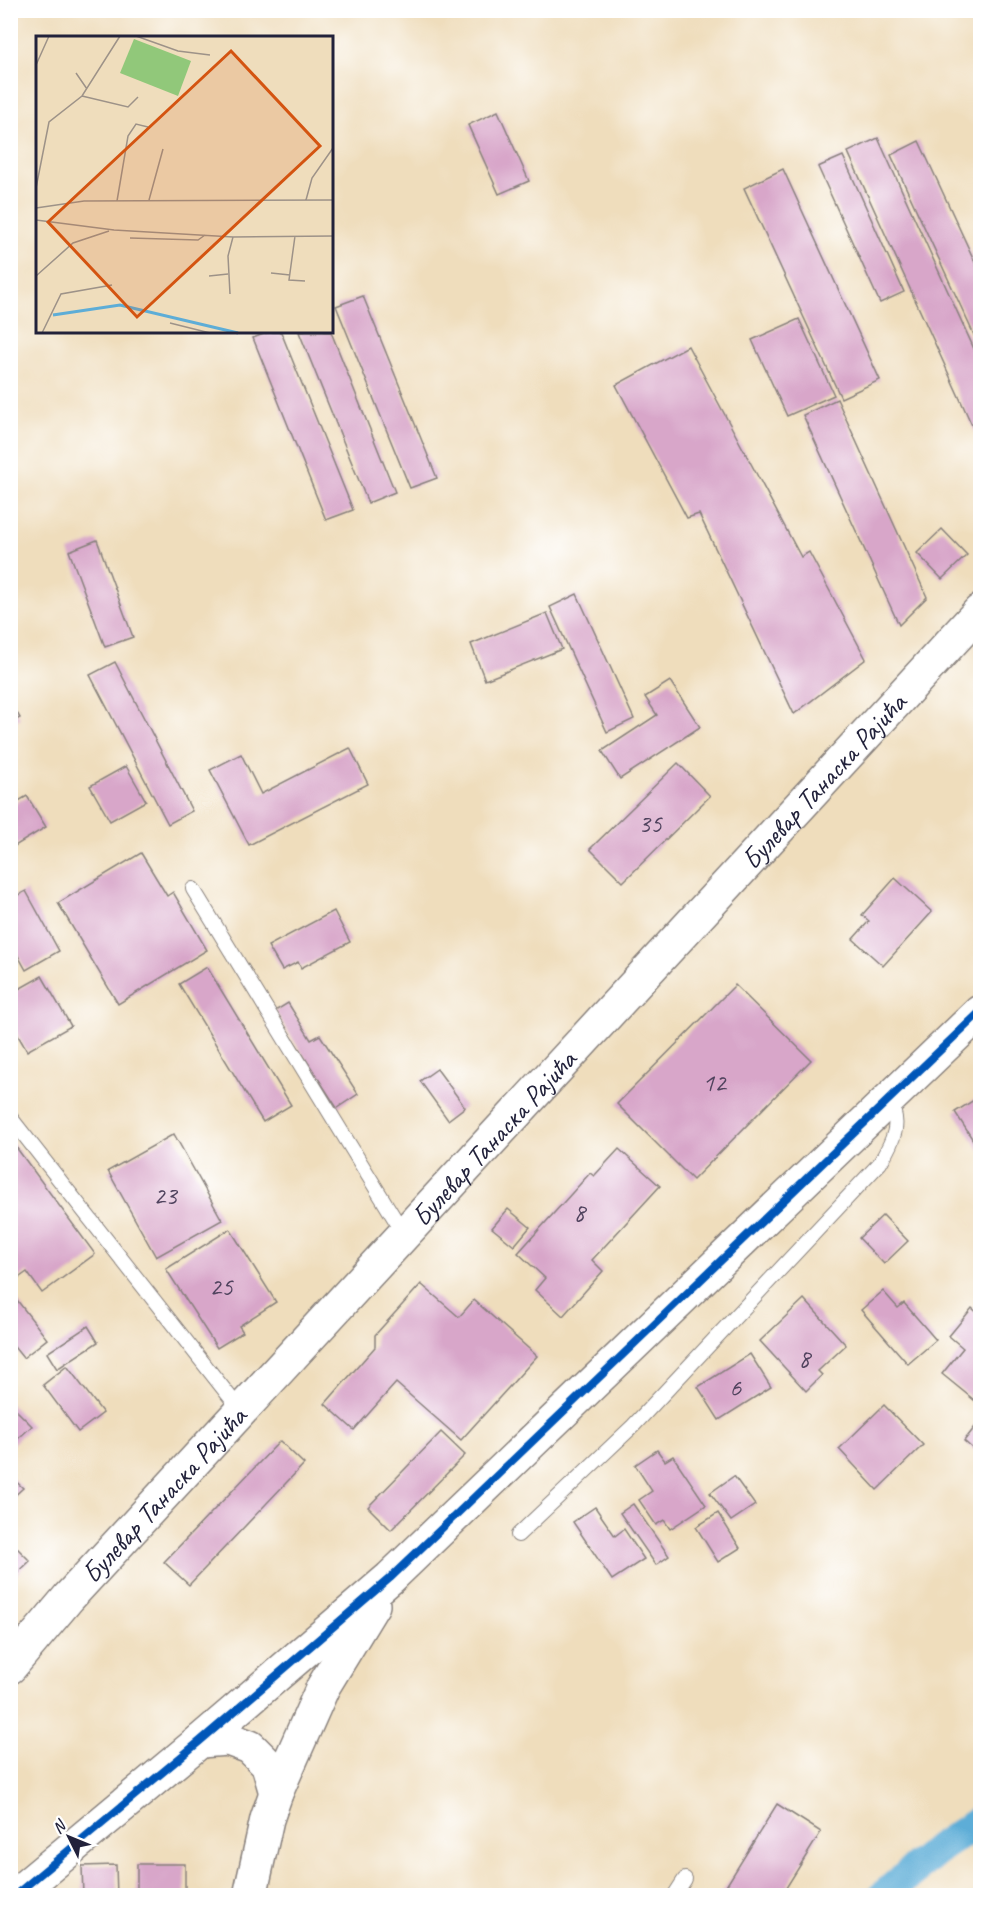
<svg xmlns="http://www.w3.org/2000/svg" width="991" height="1906" font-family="Caveat,sans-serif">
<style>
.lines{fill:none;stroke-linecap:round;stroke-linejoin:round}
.canal{stroke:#5dadd7;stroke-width:32}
.building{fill:#d8a6c9}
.service-casing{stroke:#88807c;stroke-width:16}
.tertiary-casing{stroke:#88807c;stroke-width:36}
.secondary-casing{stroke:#88807c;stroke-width:36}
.service{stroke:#fff;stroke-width:14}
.tertiary{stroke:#fff;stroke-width:33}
.secondary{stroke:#fff;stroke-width:33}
.cycleway-casing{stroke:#fff;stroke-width:11}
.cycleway{stroke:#0057b8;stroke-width:8}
.labels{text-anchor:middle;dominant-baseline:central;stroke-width:4.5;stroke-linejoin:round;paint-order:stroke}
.number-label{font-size:26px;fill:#50435e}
.street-label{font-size:28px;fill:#22223b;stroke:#fff}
.inset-river{fill:none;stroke:#5dadd7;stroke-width:3}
.inset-road{fill:none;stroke:#9d9288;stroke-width:1.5}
.view{fill:#d45411;fill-opacity:0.15;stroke:#d45411;stroke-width:3}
.inset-edge{fill:none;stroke:#22223b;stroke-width:3}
</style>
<rect width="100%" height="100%" fill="#fff"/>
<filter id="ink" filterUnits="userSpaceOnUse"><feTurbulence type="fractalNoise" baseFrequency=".0167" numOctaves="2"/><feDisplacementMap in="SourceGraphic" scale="12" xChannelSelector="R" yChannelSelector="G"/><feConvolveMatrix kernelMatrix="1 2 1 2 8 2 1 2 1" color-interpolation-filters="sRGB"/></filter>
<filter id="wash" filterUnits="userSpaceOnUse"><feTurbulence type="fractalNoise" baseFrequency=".008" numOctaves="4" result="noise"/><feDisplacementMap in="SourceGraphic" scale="24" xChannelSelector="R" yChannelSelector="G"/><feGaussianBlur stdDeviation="1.35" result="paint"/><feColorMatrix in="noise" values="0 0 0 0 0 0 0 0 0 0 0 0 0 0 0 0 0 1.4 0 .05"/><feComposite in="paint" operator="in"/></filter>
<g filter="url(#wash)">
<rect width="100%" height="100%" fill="#efddbc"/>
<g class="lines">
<!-- canal -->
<polyline class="canal" points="884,1896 939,1848 980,1821"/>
</g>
<g id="blocks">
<!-- building -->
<g class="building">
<polygon points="498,111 529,181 499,194 468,125"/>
<polygon points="878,138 980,362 980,443 848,152"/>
<polygon points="919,141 980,273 980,348 891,155"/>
<polygon points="843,156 904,292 880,303 818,167"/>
<polygon points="783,169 880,380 841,398 744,188"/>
<polygon points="363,296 437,478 410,488 336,306"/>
<polygon points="799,319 834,395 787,416 752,340"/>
<polygon points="269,332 281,332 353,510 326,520 253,338"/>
<polygon points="299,332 331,332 395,492 368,503"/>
<polygon points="688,346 801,557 809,552 866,659 794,714 699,514 687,518 616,385"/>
<polygon points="837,399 927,597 899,625 803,415"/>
<polygon points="942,529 967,555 942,579 917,553"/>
<polygon points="97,540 133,637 105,647 69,551"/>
<polygon points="577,594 634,719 607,732 550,607"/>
<polygon points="547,613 562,649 485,680 471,644"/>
<polygon points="115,662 192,811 168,824 90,675"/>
<polygon points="670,681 700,727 620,779 602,751 657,715 645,697"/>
<polygon points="10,701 20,718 10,723"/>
<polygon points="350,748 368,784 249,845 210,770 241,754 261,794"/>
<polygon points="10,755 16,766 10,769"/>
<polygon points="678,763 710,796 623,882 590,849"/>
<polygon points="126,766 146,801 110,821 90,786"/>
<polygon points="27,796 46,827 10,849 10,806"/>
<polygon points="141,853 167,896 173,892 207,950 118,1004 58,903"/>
<polygon points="895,878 932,912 883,966 853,939 869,921 862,915"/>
<polygon points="26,891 59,951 26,970 10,941 10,899"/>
<polygon points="334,911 350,942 301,968 298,962 282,970 268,946"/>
<polygon points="207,967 291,1105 263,1122 179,984"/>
<polygon points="42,976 71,1026 27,1051 10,1022 10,994"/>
<polygon points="735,985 811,1060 693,1180 617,1104"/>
<polygon points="288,1003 311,1040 320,1035 358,1094 337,1108 275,1011"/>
<polygon points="437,1069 465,1107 448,1120 420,1081"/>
<polygon points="980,1096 980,1151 955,1112"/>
<polygon points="174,1134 222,1220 156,1257 108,1171"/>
<polygon points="10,1139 95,1254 42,1293 27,1272 10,1284"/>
<polygon points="619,1149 660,1186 592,1260 603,1271 563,1316 535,1290 545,1278 518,1253 590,1173 594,1176"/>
<polygon points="508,1209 530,1227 514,1246 492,1228"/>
<polygon points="883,1215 908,1241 884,1264 859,1238"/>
<polygon points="230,1229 276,1302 239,1326 243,1332 217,1348 166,1269"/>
<polygon points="421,1284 459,1317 474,1300 537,1356 461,1440 396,1383 354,1430 325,1404 375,1347 375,1335"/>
<polygon points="10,1291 47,1339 23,1358 10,1342"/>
<polygon points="883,1291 898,1308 904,1303 936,1340 908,1364 861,1310"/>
<polygon points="804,1299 846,1345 818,1371 822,1375 806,1391 760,1341"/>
<polygon points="972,1308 980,1315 980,1402 979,1404 942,1374 963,1348 949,1336"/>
<polygon points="88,1326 98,1342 57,1369 47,1353"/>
<polygon points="750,1354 771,1387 719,1420 698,1387"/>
<polygon points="67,1366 103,1413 78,1432 43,1385"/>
<polygon points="10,1404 32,1426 10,1446"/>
<polygon points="884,1405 923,1445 877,1490 839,1449"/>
<polygon points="979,1422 980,1423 980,1455 964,1441"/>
<polygon points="441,1432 465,1455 391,1530 368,1507"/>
<polygon points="280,1441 304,1464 189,1585 164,1562"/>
<polygon points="657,1450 665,1461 673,1456 706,1505 670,1529 664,1520 656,1525 639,1500 652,1491 635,1465"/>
<polygon points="10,1476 23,1488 10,1500"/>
<polygon points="734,1476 755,1505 731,1521 710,1493"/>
<polygon points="633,1504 669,1556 656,1565 620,1513"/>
<polygon points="595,1507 615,1536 624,1529 644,1559 612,1580 573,1522"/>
<polygon points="718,1513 740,1548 718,1562 696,1527"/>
<polygon points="10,1541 30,1561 10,1580"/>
<polygon points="777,1804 821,1832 781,1896 720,1896"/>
<rect x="137" y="1864" width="48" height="32"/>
<polygon points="116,1865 117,1896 83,1896 82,1866"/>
</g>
</g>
</g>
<g filter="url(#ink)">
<use href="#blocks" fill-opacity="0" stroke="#88807c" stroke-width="1.5"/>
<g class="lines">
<!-- service casing -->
<g class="service-casing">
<g id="service">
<polyline points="193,889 404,1234"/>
<polyline points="10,1117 241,1411"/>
<path d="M 518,1535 L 633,1426 L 880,1163 C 893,1141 903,1123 888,1100"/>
<polyline points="674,1896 685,1879"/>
</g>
</g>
<!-- tertiary casing -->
<g class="tertiary-casing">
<g id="tertiary">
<polyline points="200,1741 228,1739 250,1747 268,1765 276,1793"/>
<polyline points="14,1896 200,1741 390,1578 980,1012"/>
<polyline points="250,1896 267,1819 276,1793 323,1687 373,1605"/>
</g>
</g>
<!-- secondary casing -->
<g class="secondary-casing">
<g id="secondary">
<path id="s1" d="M 10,1667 L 69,1597 L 980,611"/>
</g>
</g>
<!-- service -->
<use href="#service" class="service"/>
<!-- tertiary -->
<use href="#tertiary" class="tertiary"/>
<!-- secondary -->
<use href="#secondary" class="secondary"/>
<!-- cycleway casing -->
<g class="cycleway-casing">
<polyline id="cycleway" points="14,1896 200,1741 390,1578 980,1012"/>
</g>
<!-- cycleway -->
<use href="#cycleway" class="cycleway"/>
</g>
</g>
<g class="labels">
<!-- number labels -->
<g class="number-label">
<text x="650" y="823">35</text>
<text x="714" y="1082">12</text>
<text x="165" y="1195">23</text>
<text x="579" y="1212">8</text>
<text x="221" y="1286">25</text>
<text x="804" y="1358">8</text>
<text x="735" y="1387">6</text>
</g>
<!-- street labels -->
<g class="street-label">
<text stroke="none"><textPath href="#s1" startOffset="1203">Булевар Танаска Рајића</textPath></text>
<text stroke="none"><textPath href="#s1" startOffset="717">Булевар Танаска Рајића</textPath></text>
<text stroke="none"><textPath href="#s1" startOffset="231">Булевар Танаска Рајића</textPath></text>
</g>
</g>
<!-- overview -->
<g transform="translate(36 36)">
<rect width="297" height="297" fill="#efddbc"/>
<path d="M 98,3 L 155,25 L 142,60 L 84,37 Z" fill="#91c87a"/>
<path class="inset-river" d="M 17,279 L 84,269 L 202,297"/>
<path class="inset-road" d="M 100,0 L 142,15 L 174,19M 0,29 L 13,0M 40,37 L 51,53M 46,60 L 92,71 L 102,61M 0,152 L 13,86 L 46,60 L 84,0M 113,164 L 127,113M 270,164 L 276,142 L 297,112M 81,165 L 92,100 L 100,88 L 112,91M 0,172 L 48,165 L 297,164M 0,184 L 78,194 L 197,201 L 297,200M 259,200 L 253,244 L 269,245M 94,202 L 162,204 L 169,199M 235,237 L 254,239M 0,240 L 37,207 L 73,195M 173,240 L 192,238M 194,258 L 192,220 L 197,201M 134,287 L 174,297M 6,297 L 25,258 L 76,249"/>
<path class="view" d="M 195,15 L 284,110 L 101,281 L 12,186 Z"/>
<rect width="297" height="297" class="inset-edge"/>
</g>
<!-- margin -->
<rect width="991" height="1906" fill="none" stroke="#fff" stroke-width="36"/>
<!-- north arrow -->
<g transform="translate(69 1837) rotate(313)" stroke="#ffffff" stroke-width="4.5" paint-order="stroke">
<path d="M0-4.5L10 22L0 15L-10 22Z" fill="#22223b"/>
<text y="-9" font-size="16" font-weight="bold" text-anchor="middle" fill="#22223b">N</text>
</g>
</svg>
